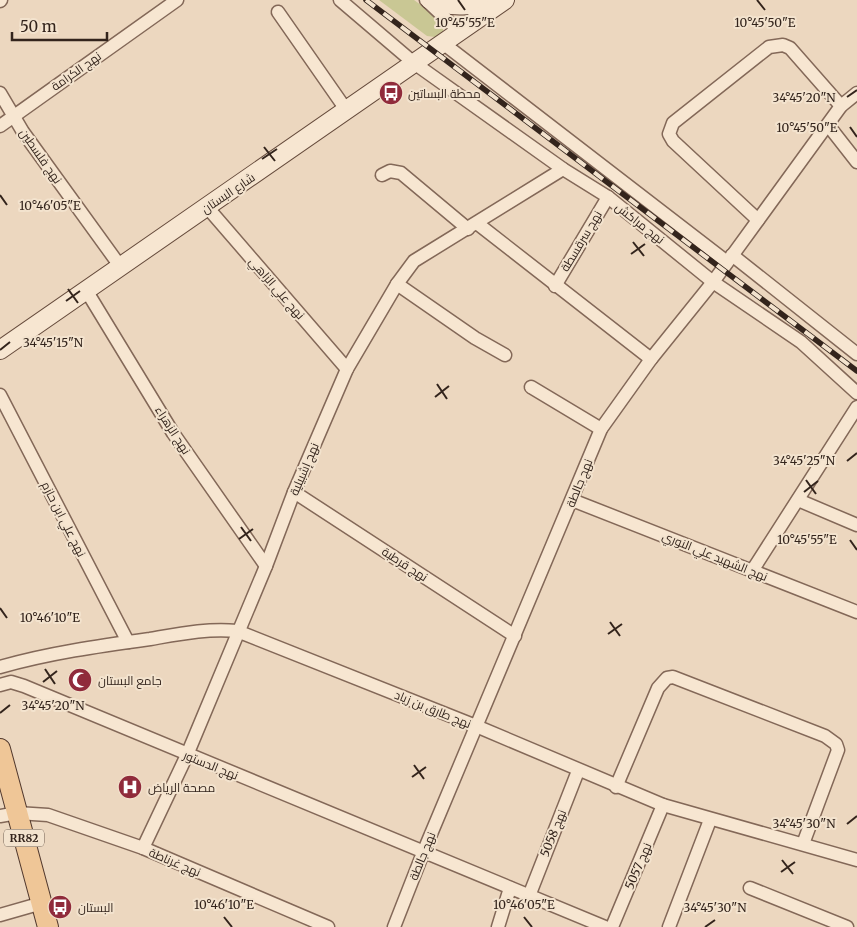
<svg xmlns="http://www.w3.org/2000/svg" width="857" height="927" font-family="Merriweather,Cairo,serif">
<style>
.green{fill:#c9c794}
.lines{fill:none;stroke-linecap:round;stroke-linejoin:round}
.street-casing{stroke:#836858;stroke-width:15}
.secondary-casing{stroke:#654a3b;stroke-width:20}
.primary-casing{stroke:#51382d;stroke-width:22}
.street{stroke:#f7e6d1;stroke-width:12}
.secondary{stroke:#f7e6d1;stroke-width:18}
.primary{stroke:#efc697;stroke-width:20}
.rail-casing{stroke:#33241c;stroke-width:5.5}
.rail{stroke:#f3e3ce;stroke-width:4;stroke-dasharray:11;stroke-linecap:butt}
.ticks{fill:none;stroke:#33241c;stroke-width:2}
.labels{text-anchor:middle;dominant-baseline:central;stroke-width:4;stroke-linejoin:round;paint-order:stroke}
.shield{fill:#f3e3ce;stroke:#6d5d51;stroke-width:1}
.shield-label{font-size:11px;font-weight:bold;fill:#33241c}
.street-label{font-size:12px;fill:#33241c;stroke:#f3e3ce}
.poi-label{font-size:12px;fill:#33241c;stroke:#f3e3ce;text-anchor:start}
.ticks-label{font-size:12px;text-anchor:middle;fill:#33241c;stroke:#f3e3ce;stroke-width:4;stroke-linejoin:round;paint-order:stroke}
</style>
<rect width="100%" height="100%" fill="#ecd7bf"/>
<!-- green -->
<polygon class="green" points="379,0 414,0 443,21 443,31 435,37 427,36"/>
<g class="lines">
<!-- street casing -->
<g class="street-casing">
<g id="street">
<polyline points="340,0 414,63 563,169 608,197 713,282 801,342 857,393"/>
<polyline points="426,0 460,32"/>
<polyline points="0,1 1,0"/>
<polyline points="278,12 347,111"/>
<polyline points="444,44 727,262"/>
<polyline points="0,93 23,132 120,266"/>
<polyline points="828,125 857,162"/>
<polyline points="0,126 177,0"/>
<polyline points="382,175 390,171 401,173 468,229"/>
<polyline points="207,207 347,369"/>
<polyline points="758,220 673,141 669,134 673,123 769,47 783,45 790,48 841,106"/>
<polyline points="478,224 651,359"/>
<polyline points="732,255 857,354"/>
<polyline points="397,284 475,338 505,355"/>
<polyline points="555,286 608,197"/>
<polyline points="86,290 173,433 266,566"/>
<polyline points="531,387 601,429"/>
<polyline points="0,395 128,642"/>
<polyline points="294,492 515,636"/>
<polyline points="572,500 857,612"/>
<polyline points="798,500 857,525"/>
<polyline points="752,571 857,407"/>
<path d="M 0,667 C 49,653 99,646 150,639 C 179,634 208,628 237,631 L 476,726 L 663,805 L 857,860"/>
<polyline points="0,685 11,682 24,686 605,927"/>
<polyline points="616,787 658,688 667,678 673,677 825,736 836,744 838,750 803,844"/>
<polyline points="0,816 17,813 48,815 143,848 328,927"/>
<polyline points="143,848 187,755 266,566 294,492 347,369 397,284 414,261 563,169"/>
<polyline points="750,888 847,927"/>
<polyline points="529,896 578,771"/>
<polyline points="0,915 42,903"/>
<polyline points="394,927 423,853 601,429 651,359 713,282 841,106 857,93"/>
<polyline points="498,927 510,888"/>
<polyline points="612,927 663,805"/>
<polyline points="669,927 710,820"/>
</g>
</g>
<!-- secondary casing -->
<g class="secondary-casing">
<g id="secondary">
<path d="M 430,0 C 454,10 479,4 503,0"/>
<polyline points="0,350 505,0"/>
</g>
</g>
<!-- primary casing -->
<g class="primary-casing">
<polyline id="primary" points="0,749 48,927"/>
</g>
<!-- street -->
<use href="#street" class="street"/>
<!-- secondary -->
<use href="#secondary" class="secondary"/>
<!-- primary -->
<use href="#primary" class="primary"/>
<!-- rail casing -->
<g class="rail-casing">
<polyline id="rail" points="366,0 857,371"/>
</g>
<!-- rail -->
<use href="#rail" class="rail"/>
</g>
<!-- ticks -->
<path class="ticks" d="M 458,0 L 465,10M 757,0 L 765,10M 847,97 L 857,90M 850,127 L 857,137M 264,147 L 275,161M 262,159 L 277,149M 0,195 L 7,205M 633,242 L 644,256M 631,254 L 645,244M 68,289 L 78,303M 66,301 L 80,291M 0,350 L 10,342M 437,384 L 447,399M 435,397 L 449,386M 847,461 L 857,453M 806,480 L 816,494M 804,492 L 818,481M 241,527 L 251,541M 239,539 L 253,529M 850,540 L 857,550M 0,608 L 7,618M 610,622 L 620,636M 608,634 L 622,624M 45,669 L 55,684M 43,682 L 57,671M 0,713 L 10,705M 414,765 L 424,779M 412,777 L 426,767M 847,824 L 857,816M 782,860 L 793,874M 781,872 L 795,862M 224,917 L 232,927M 524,917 L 532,927M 705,927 L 715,920"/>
<!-- icons -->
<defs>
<g id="bus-disc" transform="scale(1.25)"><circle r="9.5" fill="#902b3b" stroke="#f3e3ce"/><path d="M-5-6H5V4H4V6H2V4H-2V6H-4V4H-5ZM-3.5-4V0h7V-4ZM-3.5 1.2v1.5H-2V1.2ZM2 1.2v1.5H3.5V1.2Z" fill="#fff"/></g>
<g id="mosque-disc" transform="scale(1.25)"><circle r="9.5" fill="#902b3b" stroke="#f3e3ce"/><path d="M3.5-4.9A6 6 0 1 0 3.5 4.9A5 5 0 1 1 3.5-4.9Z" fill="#fff"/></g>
<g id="hospital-disc" transform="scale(1.25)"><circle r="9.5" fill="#902b3b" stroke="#f3e3ce"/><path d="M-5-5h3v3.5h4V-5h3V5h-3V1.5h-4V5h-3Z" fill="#fff"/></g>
</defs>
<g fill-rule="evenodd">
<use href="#bus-disc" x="391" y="93"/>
<use href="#mosque-disc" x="80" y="680"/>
<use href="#hospital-disc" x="130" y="787"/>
<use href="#bus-disc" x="60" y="907"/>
</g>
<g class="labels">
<!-- shield labels -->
<rect class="shield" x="4" y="829.5" width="40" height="17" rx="4"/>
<g class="shield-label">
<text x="24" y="838">RR82</text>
</g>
<!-- street labels -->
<g class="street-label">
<text transform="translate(76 71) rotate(-35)">نهج الكرامة</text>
<text transform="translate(41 156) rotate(55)">نهج فلسطين</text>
<text transform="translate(228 193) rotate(-34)">شارع البستان</text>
<text transform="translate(640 223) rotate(38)">نهج مراكش</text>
<text transform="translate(581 241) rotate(-59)">نهج سرقسطة</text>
<text transform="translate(277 288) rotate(49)">نهج علي الزاهي</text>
<text transform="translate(173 430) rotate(57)">نهج الزهراء</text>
<text transform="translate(304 469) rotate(-67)">نهج إشبيلية</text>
<text transform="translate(579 483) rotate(-68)">نهج جالطة</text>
<text transform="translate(64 519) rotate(63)">نهج علي ابن حازم</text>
<text transform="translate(715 556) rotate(22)">نهج الشهيد علي النوري</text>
<text transform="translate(405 564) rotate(33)">نهج قرطبة</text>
<text transform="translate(433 709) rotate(22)">نهج طارق بن زياد</text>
<text transform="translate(211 765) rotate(22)">نهج الدستور</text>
<text transform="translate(553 833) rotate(-68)">نهج 5058</text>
<text transform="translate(422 856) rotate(-68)">نهج جالطة</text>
<text transform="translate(175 862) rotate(23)">نهج غرناطة</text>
<text transform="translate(638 866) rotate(-67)">نهج 5057</text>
</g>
<!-- poi labels -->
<g class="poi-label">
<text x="408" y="93">محطة البساتين</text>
<text x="98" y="680">جامع البستان</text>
<text x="148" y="787">مصحة الرياض</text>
<text x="78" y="907">البستان</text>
</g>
</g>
<g class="ticks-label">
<text x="465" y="27">10°45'55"E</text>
<text x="765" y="27">10°45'50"E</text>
<text x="804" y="102">34°45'20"N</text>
<text x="807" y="132">10°45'50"E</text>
<text x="50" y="210">10°46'05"E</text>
<text x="53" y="347">34°45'15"N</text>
<text x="804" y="465">34°45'25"N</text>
<text x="807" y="544">10°45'55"E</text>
<text x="50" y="622">10°46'10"E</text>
<text x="53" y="710">34°45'20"N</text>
<text x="804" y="828">34°45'30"N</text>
<text x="224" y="909">10°46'10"E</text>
<text x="524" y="909">10°46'05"E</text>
<text x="715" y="912">34°45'30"N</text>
</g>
<!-- scale -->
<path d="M12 32v8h95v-8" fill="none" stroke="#33241c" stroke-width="2.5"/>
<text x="20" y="32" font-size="15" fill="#33241c" stroke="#f3e3ce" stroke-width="4" paint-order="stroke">50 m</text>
</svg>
